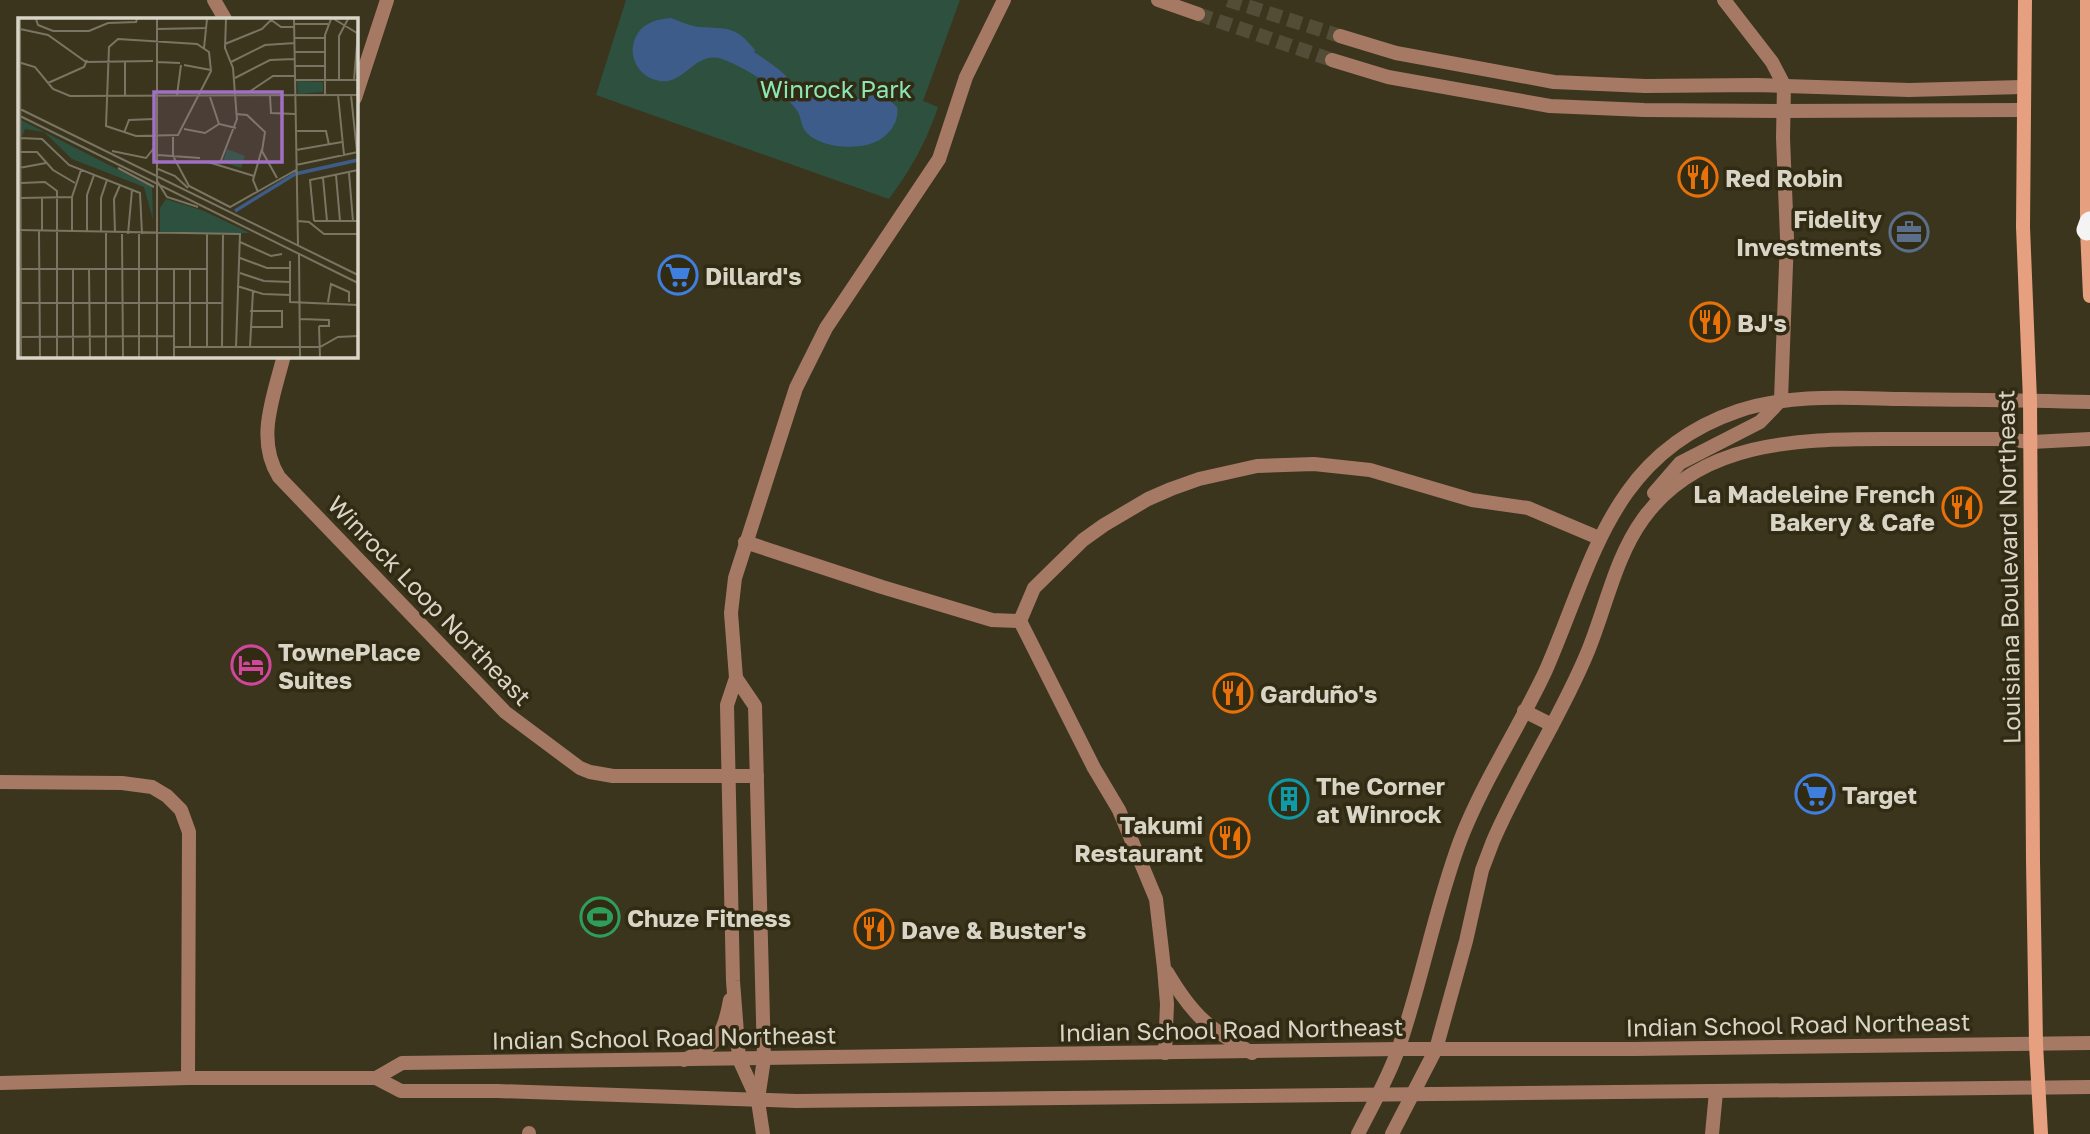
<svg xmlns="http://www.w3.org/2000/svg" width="2090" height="1134" font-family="'Golos Text',sans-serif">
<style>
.green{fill:#2d513e}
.water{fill:#3e5c89}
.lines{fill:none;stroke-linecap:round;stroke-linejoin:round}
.minor-tunnel{stroke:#534d37;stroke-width:14;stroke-dasharray:14 7;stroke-linecap:butt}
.minor{stroke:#a67965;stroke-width:14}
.tertiary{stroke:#a67965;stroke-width:14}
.secondary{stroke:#e69f7f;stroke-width:14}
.motorway{stroke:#f4f4f4;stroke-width:21}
.labels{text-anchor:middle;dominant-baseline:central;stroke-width:7;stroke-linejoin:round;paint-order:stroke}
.park-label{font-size:24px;fill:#8be6b5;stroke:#312b14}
.poi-label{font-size:24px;font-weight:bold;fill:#d8d5c7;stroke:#312b14;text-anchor:start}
.street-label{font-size:24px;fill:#d8d5c7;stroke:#312b14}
.inset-river{fill:none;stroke:#3e5c89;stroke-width:3.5}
.inset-road{fill:none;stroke:#7a7562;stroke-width:2}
.view{fill:#a070c2;fill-opacity:0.15;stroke:#a070c2;stroke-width:3.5}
.inset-edge{fill:none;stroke:#d8d5c7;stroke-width:3.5}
</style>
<rect width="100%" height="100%" fill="#3b351e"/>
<!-- green -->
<path class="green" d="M 626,0 L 960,0 L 923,101 L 938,107 C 925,145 912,167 889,199 L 596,95 Z"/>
<!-- water -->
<path class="water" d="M 671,18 C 680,21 689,26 699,27 C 727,29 735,25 755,50 L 754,52 C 764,59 776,66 785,75 C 794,84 801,94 814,98 C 817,98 850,100 852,100 C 872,97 879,88 897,107 C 899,117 894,128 886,135 C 869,152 823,150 807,133 C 800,126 802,116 796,109 C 782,90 744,67 722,59 C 695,50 685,85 660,81 C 637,78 625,52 638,33 C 645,22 659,19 671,18 Z"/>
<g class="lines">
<!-- minor-tunnel -->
<g class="minor-tunnel">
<polyline points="1228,0 1340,36"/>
<polyline points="1198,14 1332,60"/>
</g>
<!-- minor -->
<g class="minor">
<polyline points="214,0 225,19"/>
<polyline points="1158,0 1198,14"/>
<polyline points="1724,0 1772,62 1784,85 1783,138 1787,238 1781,400"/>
<polyline points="1340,36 1396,53 1554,82 1645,86 1757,85 1909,90 2022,87"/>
<polyline points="1332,60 1388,77 1550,106 1644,110 1783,111 2022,110"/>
<polyline points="355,98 387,0"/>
<path d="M 284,355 C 274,396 255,439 279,477 L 505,712 L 580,768 L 590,772 L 613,776 L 757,776"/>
<polyline points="745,542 882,587 992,620 1020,621"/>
<polyline points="736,678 755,706 764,1059 758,1099"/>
<polyline points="0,782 122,783 152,787 167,796 181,810 189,832 188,1078"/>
<path d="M 1167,972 C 1193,1016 1208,1028 1252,1053"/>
<polyline points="1165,1053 1167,1004 1164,968 1156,899 1119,810 1094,768 1020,621 1034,588 1083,540 1104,525 1148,499 1171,489 1199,479 1257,466 1314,464 1370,470 1472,500 1528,508 1599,538"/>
<path d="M 684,1060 C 717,1045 724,1035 730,1000"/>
<polyline points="529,1134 529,1133"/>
<polyline points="763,1134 758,1101 739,1059 733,981 727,705 736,678 731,613 735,578 796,388 826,328 939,159 966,77 1004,0"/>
<polyline points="1712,1134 1716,1092"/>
</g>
<!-- tertiary -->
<g class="tertiary">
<polyline points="1654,493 1680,463 1760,422 1780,401"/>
<polyline points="1524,711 1552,725"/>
<polyline points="376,1078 402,1063 1398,1049 1635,1049 2090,1043"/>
<polyline points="0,1083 188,1078 376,1078 401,1091 498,1091 796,1101 2090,1087"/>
<path d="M 1358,1134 C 1372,1106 1389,1077 1399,1047 C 1422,980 1435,908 1460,841 C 1483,781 1519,728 1546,670 C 1593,562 1611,454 1738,411 C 1792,393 1848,398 1904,399 C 1966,400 2028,400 2090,402"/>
<path d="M 1392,1134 L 1436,1049 L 1466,941 L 1482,870 L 1493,841 C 1521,776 1561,717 1588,651 C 1606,607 1615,558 1643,519 C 1699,441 1798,439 1885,439 C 1924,439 1963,439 2002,439 L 2031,442 L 2090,439"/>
</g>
<!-- secondary -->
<g class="secondary">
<polyline points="2025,0 2023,227 2030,400 2033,861 2036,1044 2041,1134"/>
<polyline points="2087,0 2087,230 2090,296"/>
</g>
<!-- motorway -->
<polyline class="motorway" points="2087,230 2090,222"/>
</g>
<!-- icons -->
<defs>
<g id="restaurant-ring" transform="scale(2.0125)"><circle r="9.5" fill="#312b14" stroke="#e8710a" stroke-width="1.5"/><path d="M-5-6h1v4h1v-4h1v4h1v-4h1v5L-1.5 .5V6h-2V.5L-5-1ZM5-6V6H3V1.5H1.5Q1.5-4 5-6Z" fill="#e8710a"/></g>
<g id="office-ring" transform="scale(2.0125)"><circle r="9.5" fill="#312b14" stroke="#5c6f8a" stroke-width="1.5"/><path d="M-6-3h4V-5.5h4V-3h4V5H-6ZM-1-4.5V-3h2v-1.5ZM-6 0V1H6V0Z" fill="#5c6f8a"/></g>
<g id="supermarket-ring" transform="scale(2.0125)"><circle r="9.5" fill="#312b14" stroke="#3f7fe0" stroke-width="1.5"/><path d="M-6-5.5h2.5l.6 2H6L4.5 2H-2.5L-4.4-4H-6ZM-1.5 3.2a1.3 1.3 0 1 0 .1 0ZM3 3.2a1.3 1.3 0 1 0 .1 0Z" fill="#3f7fe0"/></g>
<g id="hotel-ring" transform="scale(2.0125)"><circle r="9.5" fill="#312b14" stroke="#d1479c" stroke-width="1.5"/><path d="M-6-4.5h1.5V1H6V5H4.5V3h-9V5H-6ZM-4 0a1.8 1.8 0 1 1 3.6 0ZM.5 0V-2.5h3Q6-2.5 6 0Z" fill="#d1479c"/></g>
<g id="building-ring" transform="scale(2.0125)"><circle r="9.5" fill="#312b14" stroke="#0f9aa8" stroke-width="1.5"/><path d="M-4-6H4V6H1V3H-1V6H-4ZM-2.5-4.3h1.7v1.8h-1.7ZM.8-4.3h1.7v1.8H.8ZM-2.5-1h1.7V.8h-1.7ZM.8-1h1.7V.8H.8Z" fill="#0f9aa8"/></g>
<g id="stadium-ring" transform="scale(2.0125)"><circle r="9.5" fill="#312b14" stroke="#2e9e5b" stroke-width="1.5"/><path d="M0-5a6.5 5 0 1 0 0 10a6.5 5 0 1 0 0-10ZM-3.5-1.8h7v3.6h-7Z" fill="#2e9e5b"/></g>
</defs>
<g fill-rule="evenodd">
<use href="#restaurant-ring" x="1698" y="177"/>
<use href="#office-ring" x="1909" y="232"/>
<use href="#supermarket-ring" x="678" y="275"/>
<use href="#restaurant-ring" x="1710" y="322"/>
<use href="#restaurant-ring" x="1962" y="507"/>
<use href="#hotel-ring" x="251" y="665"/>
<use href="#restaurant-ring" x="1233" y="693"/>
<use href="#supermarket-ring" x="1815" y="794"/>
<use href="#building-ring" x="1289" y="799"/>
<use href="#restaurant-ring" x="1230" y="838"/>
<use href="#stadium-ring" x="600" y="917"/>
<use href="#restaurant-ring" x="874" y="929"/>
</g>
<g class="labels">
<!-- park labels -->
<g class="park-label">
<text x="836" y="88">Winrock Park</text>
</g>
<!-- poi labels -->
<g class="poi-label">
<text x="1725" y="177">Red Robin</text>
<text x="1882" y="218" text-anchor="end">Fidelity<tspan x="1882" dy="28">Investments</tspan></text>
<text x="705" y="275">Dillard's</text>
<text x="1737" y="322">BJ's</text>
<text x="1935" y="493" text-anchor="end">La Madeleine French<tspan x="1935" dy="28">Bakery &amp; Cafe</tspan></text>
<text x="278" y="651">TownePlace<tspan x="278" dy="28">Suites</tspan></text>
<text x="1260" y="693">Garduño's</text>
<text x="1316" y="785">The Corner<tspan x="1316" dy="28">at Winrock</tspan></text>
<text x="1842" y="794">Target</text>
<text x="1203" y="824" text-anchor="end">Takumi<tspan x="1203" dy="28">Restaurant</tspan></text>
<text x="627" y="917">Chuze Fitness</text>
<text x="901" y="929">Dave &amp; Buster's</text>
</g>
<!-- street labels -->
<g class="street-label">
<text transform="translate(2008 567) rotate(-91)">Louisiana Boulevard Northeast</text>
<text transform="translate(430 600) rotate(46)">Winrock Loop Northeast</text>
<text transform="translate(1798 1024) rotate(-1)">Indian School Road Northeast</text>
<text transform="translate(1231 1029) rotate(-1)">Indian School Road Northeast</text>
<text transform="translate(664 1037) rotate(-1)">Indian School Road Northeast</text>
</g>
</g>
<!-- overview -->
<g transform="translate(18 18)">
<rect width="340" height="340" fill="#3b351e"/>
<path d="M 279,63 L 305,64 L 305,74 L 280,76 ZM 3,102 L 134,169 L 135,202 L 126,169 L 54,141 L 26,114 L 7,111 L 4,119 ZM 209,131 L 227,138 L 223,150 L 205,144 ZM 148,181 L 186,193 L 232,215 L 142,215 L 142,190 Z" fill="#2d513e"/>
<path class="inset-river" d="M 217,193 L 277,156 L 340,142"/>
<path class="inset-road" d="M 2,1 L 3,339M 18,1 L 20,7 L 35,13 L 71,13 L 90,5 L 118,4 L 119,1M 139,1 L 139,339M 208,1 L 207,30 L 215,50 L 219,102M 252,1 L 263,9 L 276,9M 276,1 L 280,227M 316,1 L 339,15M 276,6 L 310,6M 2,11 L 30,17 L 68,44 L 135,43M 139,11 L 189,10M 276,20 L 306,20M 100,21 L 179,26 L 191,34 L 193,53 L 160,117 L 118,118 L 88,108 L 91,29 ZM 207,26 L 244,11 L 254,1M 186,30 L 189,1M 277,34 L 306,34M 107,43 L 107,79M 0,44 L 17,49 L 35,71 L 52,78 L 340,77M 139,44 L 162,45M 213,44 L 247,27 L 277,25M 166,47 L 193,52M 277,48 L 306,48M 217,60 L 252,42 L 277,41M 277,62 L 340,62M 321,62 L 321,18 L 330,1M 336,62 L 340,14M 30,65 L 66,49 L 69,42M 231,74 L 255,58 L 277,58M 159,77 L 163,47M 307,77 L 307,17 L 313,1M 320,77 L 326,137M 333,77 L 339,134M 252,78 L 253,95 L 277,96M 192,79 L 201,106 L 218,110M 0,90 L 340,257M 218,96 L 229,97 L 247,114 L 244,133 L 259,160M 0,97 L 340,265M 166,111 L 187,115 L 201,106M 278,113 L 308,113 L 311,127M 106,115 L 111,102 L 136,101M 155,119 L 155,138 L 171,168 L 212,189 L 278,152M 2,120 L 24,121 L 51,147 L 122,175 L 124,216M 278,132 L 324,124M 94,133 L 128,140 L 136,130M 1,134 L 19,134 L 35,152 L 57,165M 140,137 L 182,140M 190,144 L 236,158M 202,145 L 219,101M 278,147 L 340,134M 1,150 L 28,145M 100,150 L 136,169M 140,151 L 157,158 L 170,170M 331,155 L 335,203M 318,157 L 322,203M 305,160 L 309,203M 139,163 L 149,179 L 180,189M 3,165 L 27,164 L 39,173 L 39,339M 240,174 L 235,162 L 244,131M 3,180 L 54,179M 24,180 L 24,213M 280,203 L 291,204 L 306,216 L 340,216M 296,203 L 292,162 L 340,152M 296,203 L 340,203M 0,212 L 222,216 L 218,329M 21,213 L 22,339M 54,214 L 54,179 L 63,152M 69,214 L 69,177 L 76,157M 83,215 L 83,180 L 89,162M 88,215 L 88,339M 97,215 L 96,181 L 102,167M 104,216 L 105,339M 110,216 L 114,172M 121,216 L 121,339M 189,216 L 189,329M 222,224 L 253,238 L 264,236M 281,236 L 282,339M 222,240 L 249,250 L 272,250M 272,243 L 272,284 L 340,287M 1,251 L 189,251M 55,251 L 55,339M 71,251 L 72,339M 156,251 L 156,339M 172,251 L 172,329M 222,255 L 246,263 L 272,264M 219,268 L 245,276 L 272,277M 310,284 L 313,266 L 331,274 L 331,284M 2,285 L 204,285M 232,293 L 264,293 L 264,309 L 232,309M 282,301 L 311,302 L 311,308 L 301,308M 301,308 L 302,339M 2,319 L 156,318M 156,329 L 302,329 L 320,319 L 340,318M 204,329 L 205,216M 232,329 L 235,273"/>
<path class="view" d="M 136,74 L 264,74 L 264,144 L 136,144 Z"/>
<rect width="340" height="340" class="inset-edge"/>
</g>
</svg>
